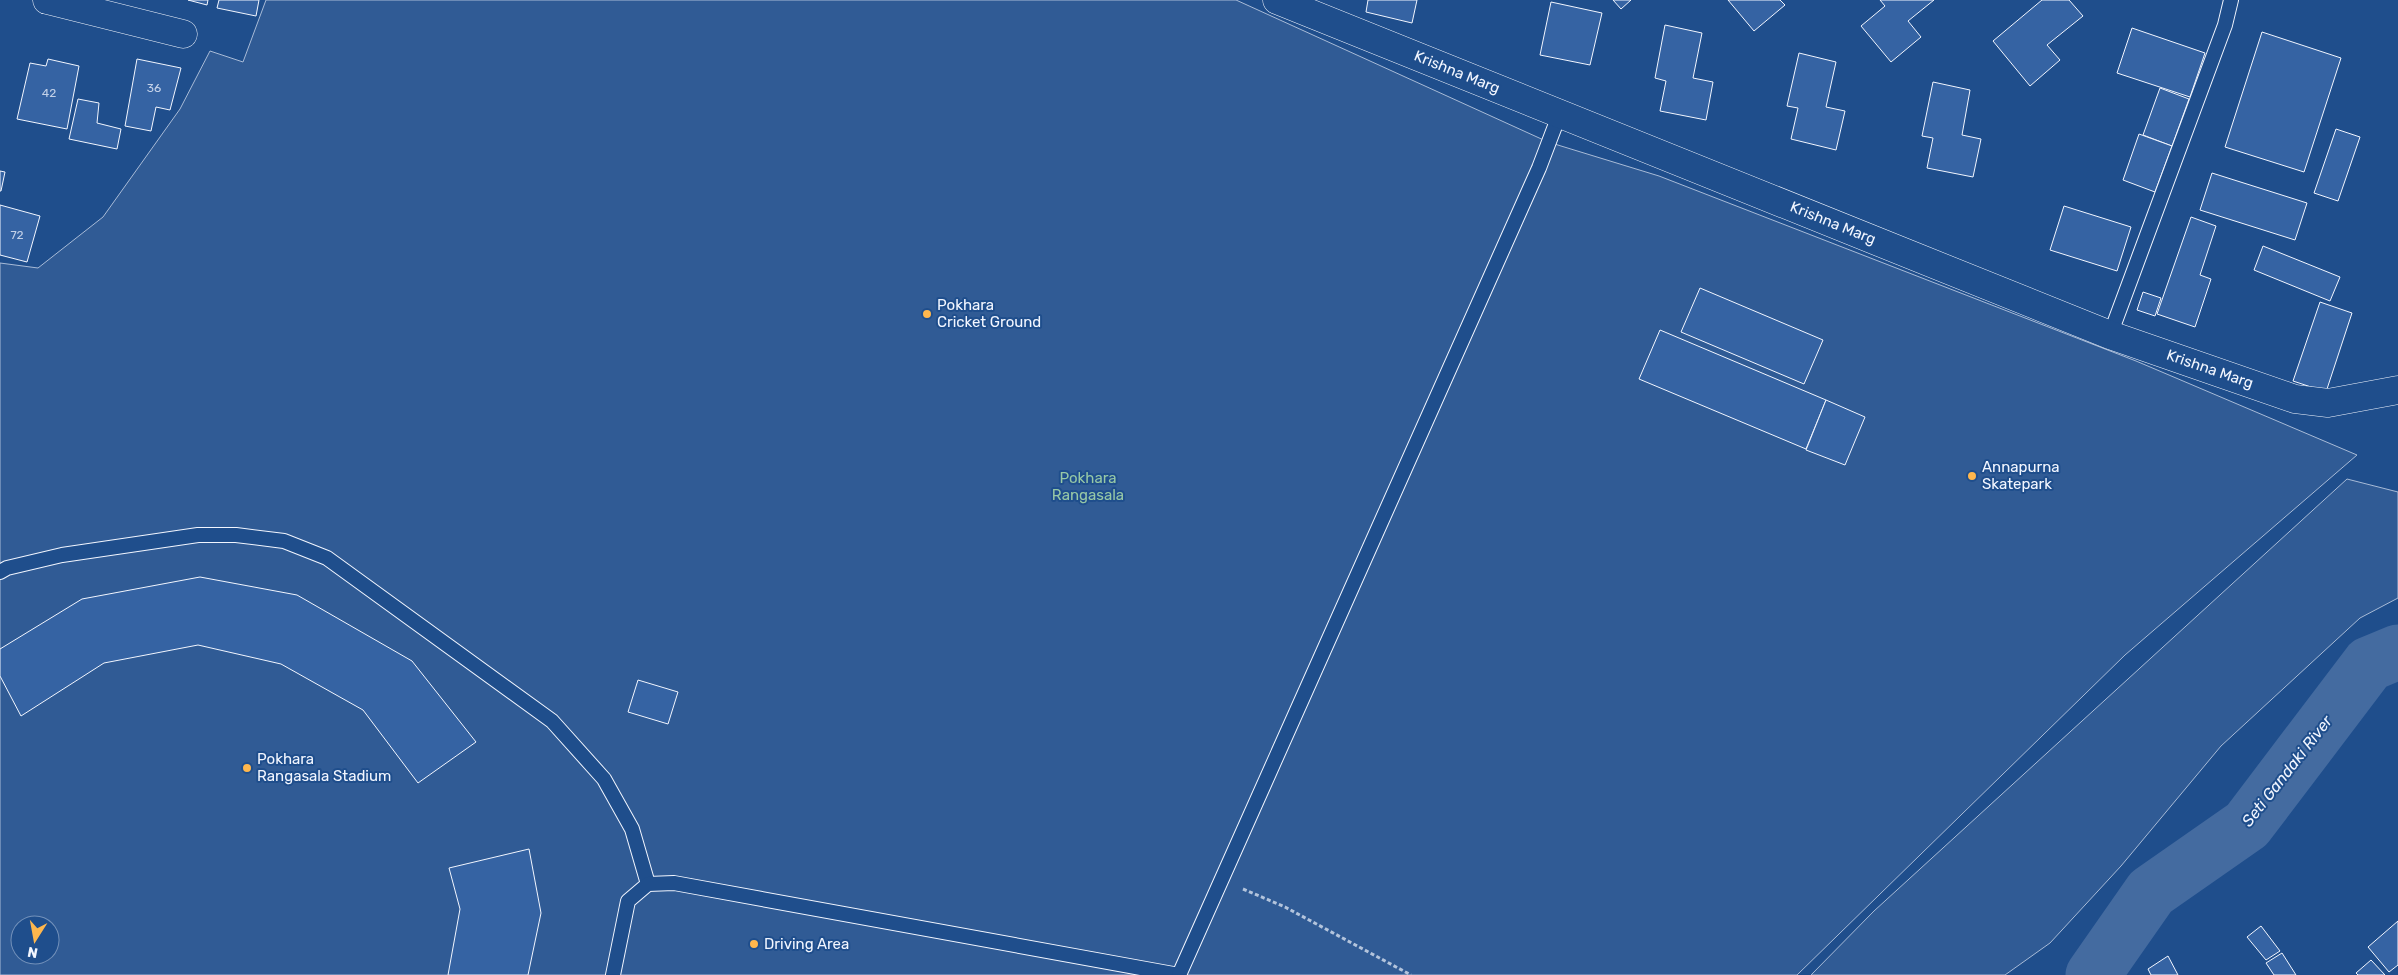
<svg xmlns="http://www.w3.org/2000/svg" width="2398" height="975" font-family="Rubik,sans-serif">
<style>
.green{fill:#305b95;stroke:#a8bbd7;fill-rule:evenodd}
.lines{fill:none;stroke-linecap:round;stroke-linejoin:round}
.river{stroke:#446ba0;stroke-width:55}
.building{fill:#3563a3;stroke:#f2f6ff}
.service-casing{stroke:#f2f6ff;stroke-width:16}
.minor-casing{stroke:#f2f6ff;stroke-width:29}
.path{stroke:#b3c4dc;stroke-width:3;stroke-dasharray:4 2.5;stroke-linecap:butt}
.service{stroke:#1f4e8c;stroke-width:14}
.minor{stroke:#1f4e8c;stroke-width:28}
.poi-dot{fill:#ffb74d;stroke:#1f4e8c;stroke-width:2}
.labels{text-anchor:middle;dominant-baseline:central;stroke-width:4;stroke-linejoin:round;paint-order:stroke}
.number-label{font-size:12px;fill:#c3d1e8}
.street-label{font-size:15px;fill:#f2f6ff;stroke:#1f4e8c}
.poi-label{font-size:15px;fill:#f2f6ff;stroke:#1f4e8c;text-anchor:start}
.park-label{font-size:15px;fill:#97c8a6;stroke:#1f4e8c}
.water-label{font-size:16px;font-style:italic;fill:#f2f6ff;stroke:#1f4e8c}
</style>
<rect width="100%" height="100%" fill="#1f4e8c"/>
<!-- green -->
<g class="green">
<path d="M 266,0 L 1236,0 L 1548,142 L 1659,176 L 2136,361 L 2357,455 L 2125,655 L 1797,975 L 0,975 L 0,263 L 38,268 L 103,217 L 180,109 L 210,51 L 243,62 ZM 20,925 L 50,925 L 50,955 L 20,955 Z"/>
<polygon points="2347,479 2398,492 2398,598 2360,618 2221,746 2121,866 2050,943 2005,975 1811,975 1874,911"/>
</g>
<g class="lines">
<!-- river -->
<polyline class="river" points="2093,975 2151,892 2247,825 2369,664 2398,652"/>
</g>
<!-- building -->
<g class="building">
<polygon points="188,0 208,0 207,5"/>
<polygon points="219,0 259,0 256,16 217,8"/>
<polygon points="1368,0 1417,0 1412,23 1366,12"/>
<polygon points="1613,0 1631,0 1621,9"/>
<polygon points="1728,0 1780,0 1785,5 1754,31"/>
<polygon points="1880,0 1934,0 1908,21 1921,37 1891,62 1861,26 1885,6"/>
<polygon points="2042,0 2069,0 2083,16 2047,45 2060,60 2030,86 1993,41"/>
<polygon points="1551,2 1602,13 1590,65 1540,55"/>
<polygon points="1665,25 1702,33 1693,78 1713,82 1706,120 1660,111 1666,81 1655,78"/>
<polygon points="2132,28 2205,53 2190,97 2117,73"/>
<polygon points="2262,32 2341,58 2304,172 2225,147"/>
<polygon points="1799,53 1836,62 1826,107 1845,111 1836,150 1791,139 1798,108 1787,106"/>
<polygon points="48,59 79,66 67,129 17,119 30,63 46,66"/>
<polygon points="137,59 181,68 170,110 156,107 151,131 125,126"/>
<polygon points="1933,82 1970,90 1962,135 1981,139 1973,177 1927,168 1933,138 1922,136"/>
<polygon points="2160,88 2189,99 2172,146 2143,135"/>
<polygon points="78,99 99,103 97,123 121,129 117,149 69,139"/>
<polygon points="2336,129 2360,137 2338,201 2314,193"/>
<polygon points="2139,134 2172,146 2155,192 2123,180"/>
<polygon points="0,171 5,172 1,191 0,191"/>
<polygon points="2212,173 2307,203 2295,240 2200,210"/>
<polygon points="0,205 40,216 27,262 0,255"/>
<polygon points="2064,206 2131,227 2117,271 2050,250"/>
<polygon points="2191,217 2216,226 2200,275 2211,279 2195,327 2157,314"/>
<polygon points="2263,246 2340,277 2330,301 2254,270"/>
<polygon points="1700,288 1823,340 1804,384 1681,332"/>
<polygon points="2143,292 2161,298 2155,316 2137,310"/>
<polygon points="2320,302 2352,313 2326,392 2293,381"/>
<polygon points="1660,330 1826,400 1806,449 1639,379"/>
<polygon points="1826,400 1865,417 1845,465 1806,450"/>
<polygon points="200,577 297,595 412,661 476,742 418,783 363,710 281,664 198,645 104,663 21,716 0,676 0,649 82,599"/>
<polygon points="638,680 678,692 668,724 628,712"/>
<polygon points="529,849 541,913 528,975 448,975 460,909 449,868"/>
<polygon points="2398,921 2398,965 2389,972 2368,947"/>
<polygon points="2261,926 2280,951 2266,960 2247,937"/>
<polygon points="2282,953 2296,975 2274,975 2266,963"/>
<polygon points="2168,956 2178,975 2151,975 2148,969"/>
<polygon points="2371,960 2385,975 2358,975 2356,973"/>
</g>
<g class="lines">
<!-- service casing -->
<g class="service-casing">
<g id="service">
<polyline points="2110,335 2225,25 2231,0"/>
<polyline points="0,572 7,568 62,555 198,535 236,535 284,541 327,558 552,721 604,779 632,829 648,884"/>
<polyline points="613,975 628,901 648,884 674,883 1179,975"/>
<polyline points="1179,975 1539,168 1560,113"/>
</g>
</g>
<!-- minor casing -->
<g class="minor-casing">
<g id="minor">
<polyline points="47,0 183,34"/>
<polyline points="1277,0 2110,335 2295,399 2328,403 2398,390"/>
</g>
</g>
<!-- path -->
<polyline class="path" points="1243,889 1285,907 1411,975"/>
<!-- service -->
<use href="#service" class="service"/>
<!-- minor -->
<use href="#minor" class="minor"/>
</g>
<!-- markers -->
<g class="poi-dot">
<circle cx="927" cy="314" r="5"/>
<circle cx="1972" cy="476" r="5"/>
<circle cx="247" cy="768" r="5"/>
<circle cx="754" cy="944" r="5"/>
</g>
<g class="labels">
<!-- number labels -->
<g class="number-label">
<text x="154" y="88">36</text>
<text x="49" y="93">42</text>
<text x="17" y="235">72</text>
</g>
<!-- street labels -->
<g class="street-label">
<text transform="translate(1457 72) rotate(22)">Krishna Marg</text>
<text transform="translate(1833 223) rotate(22)">Krishna Marg</text>
<text transform="translate(2210 369) rotate(19)">Krishna Marg</text>
</g>
<!-- poi labels -->
<g class="poi-label">
<text x="937" y="305">Pokhara<tspan x="937" dy="17">Cricket Ground</tspan></text>
<text x="1982" y="467">Annapurna<tspan x="1982" dy="17">Skatepark</tspan></text>
<text x="257" y="759">Pokhara<tspan x="257" dy="17">Rangasala Stadium</tspan></text>
<text x="764" y="944">Driving Area</text>
</g>
<!-- park labels -->
<g class="park-label">
<text x="1088" y="478">Pokhara<tspan x="1088" dy="17">Rangasala</tspan></text>
</g>
<!-- water labels -->
<g class="water-label">
<text transform="translate(2287 771) rotate(-52)">Seti Gandaki River</text>
</g>
</g>
<!-- north arrow -->
<g transform="translate(35 940) rotate(191)"><circle r="24" fill="#1f4e8c" stroke="#7391ba"/>
<path d="M0-4L9 19L0 12L-9 19Z" fill="#ffb74d"/>
<text y="-8" font-size="14" font-weight="bold" text-anchor="middle" fill="#f2f6ff">N</text>
</g>
</svg>
